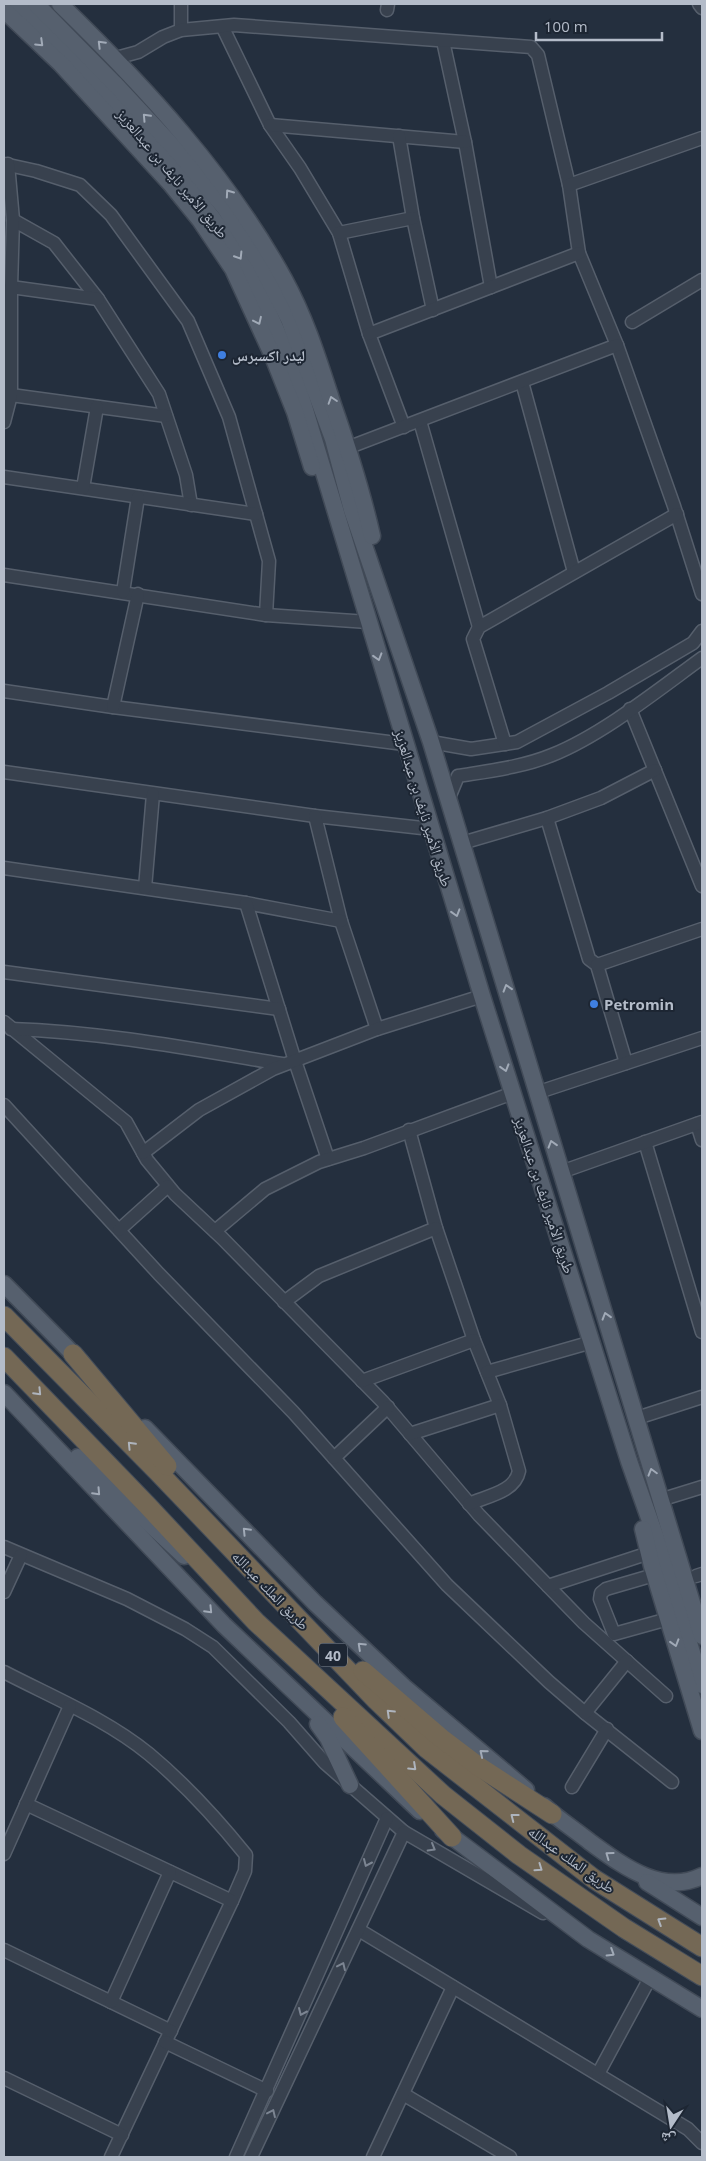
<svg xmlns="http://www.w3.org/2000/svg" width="706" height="2161" font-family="'Open Sans','Noto Naskh Arabic',sans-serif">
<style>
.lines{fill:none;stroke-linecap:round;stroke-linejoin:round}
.minor-casing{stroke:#565f6c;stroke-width:15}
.major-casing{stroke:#414a57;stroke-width:19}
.highway-casing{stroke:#434c59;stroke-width:21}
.minor{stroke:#38414e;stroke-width:12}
.major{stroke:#56606e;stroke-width:16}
.highway{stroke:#746855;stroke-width:19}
.oneway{stroke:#a1aab7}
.oneway2{stroke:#aeb4bd}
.oneway3{stroke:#7c8592}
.shop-dot{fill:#3f7fe0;stroke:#1d2633;stroke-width:2}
.labels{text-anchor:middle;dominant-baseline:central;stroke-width:4;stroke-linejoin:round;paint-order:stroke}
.shield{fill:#1d2633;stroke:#878f9c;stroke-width:1}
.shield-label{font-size:14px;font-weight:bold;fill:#b4bcc9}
.street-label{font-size:15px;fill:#b4bcc9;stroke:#1d2633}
.poi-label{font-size:15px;font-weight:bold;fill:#b4bcc9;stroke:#1d2633;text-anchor:start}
</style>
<rect width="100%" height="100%" fill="#242f3e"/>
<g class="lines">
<!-- minor casing -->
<g class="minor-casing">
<g id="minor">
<polyline points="699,4 702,8"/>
<polyline points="387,10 388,4"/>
<polyline points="223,28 270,125 300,168 339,233 369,334 404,427"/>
<polyline points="181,30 181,4"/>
<polyline points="443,41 465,142 491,287"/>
<polyline points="116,58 138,52 163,37 181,30 234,25 531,47 538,55 569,185 579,253 617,345 674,506 702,594"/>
<polyline points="270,125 465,142"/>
<polyline points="399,136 413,218 433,310"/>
<polyline points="4,164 36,171 80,185 111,215 188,321 229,417 269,561 266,615"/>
<polyline points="569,185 702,138"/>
<polyline points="13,220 54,243 98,299 159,394 186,475 191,505"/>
<polyline points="339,233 413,218"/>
<polyline points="11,287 98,299"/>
<polyline points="632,322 702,280"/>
<polyline points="369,334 579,253"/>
<polyline points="522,382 574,572"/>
<polyline points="11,395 166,416"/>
<polyline points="420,421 479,627"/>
<polyline points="4,422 11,395 11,287 13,220 8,164"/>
<polyline points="347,448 617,345"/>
<polyline points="4,477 256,514"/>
<polyline points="83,488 97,407"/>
<polyline points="4,575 266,615 368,622"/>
<polyline points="123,592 138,497"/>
<polyline points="4,691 113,707 404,744"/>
<polyline points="113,707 138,594"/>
<polyline points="630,709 702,886"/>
<polyline points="431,742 471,749 517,742 608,693 693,643 702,631"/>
<polyline points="505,744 473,639 479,627 677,514"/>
<polyline points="4,772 315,816 431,829"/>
<path d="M 448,800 L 458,776 C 489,771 523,767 552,755 C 602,735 658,690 702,658"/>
<polyline points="315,816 341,921 377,1029"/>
<polyline points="547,818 589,959 597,965 626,1063"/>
<polyline points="462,843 547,818 601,798 655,770"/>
<polyline points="4,868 246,903 341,921"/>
<polyline points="145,888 153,794"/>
<polyline points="246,903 295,1061 328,1159"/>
<polyline points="597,965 702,929"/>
<polyline points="4,972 279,1009"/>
<polyline points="4,1022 126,1122 147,1160 175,1194 222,1238 383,1402 479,1515 584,1623 666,1696"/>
<path d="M 11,1029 C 103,1032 192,1049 282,1064"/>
<polyline points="536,1093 702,1038"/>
<polyline points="4,1105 159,1274 293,1412 447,1585 549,1682 585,1713 672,1782"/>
<polyline points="697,1124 702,1140"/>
<path d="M 409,1130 L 436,1228 L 474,1340 L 500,1405 L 519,1471 C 515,1492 487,1496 469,1504"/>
<polyline points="645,1142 702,1332"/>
<polyline points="143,1153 199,1110 273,1069 377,1029 482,996"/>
<polyline points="561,1172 702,1122"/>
<polyline points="119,1230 168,1186"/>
<polyline points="215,1231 265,1189 319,1162 364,1148 513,1093"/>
<polyline points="284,1302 319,1276 436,1228"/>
<polyline points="487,1372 592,1342"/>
<polyline points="362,1381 474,1340"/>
<polyline points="637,1418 702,1397"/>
<polyline points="410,1434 500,1405"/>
<polyline points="334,1458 388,1407"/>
<polyline points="660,1500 702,1487"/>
<polyline points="4,1547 127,1599 185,1629 213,1647 289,1722 325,1763 404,1832"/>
<polyline points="654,1575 606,1589 601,1593 600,1599 614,1634 668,1619"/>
<polyline points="696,1576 702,1574"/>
<polyline points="548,1586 649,1553"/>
<polyline points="4,1592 21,1555"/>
<path d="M 4,1672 C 52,1697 106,1719 149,1754 C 185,1784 217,1819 246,1855 L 245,1871 L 232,1901 L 111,2157"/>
<polyline points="585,1713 627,1661"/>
<polyline points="572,1787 607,1729"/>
<polyline points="26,1804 232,1901"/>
<polyline points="4,1854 70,1706"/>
<polyline points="359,1930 688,2129 702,2143"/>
<polyline points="4,1950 171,2031"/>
<polyline points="111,2002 170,1872"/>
<polyline points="165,2042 267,2091"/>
<polyline points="598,2074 650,1978"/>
<polyline points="4,2078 122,2135"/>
<polyline points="403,2094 510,2157"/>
<polyline points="236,2157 387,1818"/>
<polyline points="251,2157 404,1832 543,1913"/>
<polyline points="373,2157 453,1987"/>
</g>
</g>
<!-- major casing -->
<g class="major-casing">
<g id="major">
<path d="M 18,4 C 77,63 135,123 188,187 C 209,214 231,240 248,270 C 265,302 279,336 293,370 L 482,996 L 629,1461 L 660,1549 L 702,1685"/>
<polyline points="36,4 114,83 179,153 225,208 261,265 289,319 333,439 352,510 431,742 702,1636"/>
<path d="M 60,4 C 145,87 226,174 284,279 C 306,319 319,362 333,405 C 348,448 362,492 372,536"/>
<polyline points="4,10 61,64 170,183 200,220 233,269 272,354 295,412 312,467"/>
<polyline points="4,1284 81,1362"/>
<polyline points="4,1393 224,1625 420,1811"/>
<polyline points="145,1428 315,1603 404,1687 526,1790"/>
<polyline points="78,1457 184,1556"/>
<polyline points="643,1529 652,1566 702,1731"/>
<polyline points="318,1724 328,1738 350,1785"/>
<path d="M 544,1806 C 558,1819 575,1830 590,1842 C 622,1865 661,1896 702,1876"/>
<polyline points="443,1830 588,1939 702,2009"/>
<polyline points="647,1882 702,1917"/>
</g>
</g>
<!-- highway casing -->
<g class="highway-casing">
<g id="highway">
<polyline points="4,1316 158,1472 376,1700 426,1748 594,1879 702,1947"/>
<polyline points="73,1354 167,1466"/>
<polyline points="4,1357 147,1505 256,1622 443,1795 519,1855 624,1928 702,1976"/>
<polyline points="363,1671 441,1738 478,1766 552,1814"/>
<polyline points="343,1717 452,1837"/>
</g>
</g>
<!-- minor -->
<use href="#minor" class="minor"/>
<!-- major -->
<use href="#major" class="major"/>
<!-- highway -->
<use href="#highway" class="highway"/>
</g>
<!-- one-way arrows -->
<defs><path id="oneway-chevron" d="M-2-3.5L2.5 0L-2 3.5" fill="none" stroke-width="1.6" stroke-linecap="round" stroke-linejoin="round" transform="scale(1.25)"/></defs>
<g class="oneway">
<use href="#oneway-chevron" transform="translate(40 43) rotate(44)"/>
<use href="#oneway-chevron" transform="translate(101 44) rotate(-135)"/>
<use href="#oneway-chevron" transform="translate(146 117) rotate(-133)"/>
<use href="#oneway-chevron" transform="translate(229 193) rotate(-125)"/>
<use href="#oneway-chevron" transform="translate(239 256) rotate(58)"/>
<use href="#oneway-chevron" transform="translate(258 321) rotate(65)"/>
<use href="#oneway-chevron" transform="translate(332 400) rotate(-108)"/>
<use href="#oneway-chevron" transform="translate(378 657) rotate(73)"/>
<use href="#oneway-chevron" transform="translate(456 913) rotate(73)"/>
<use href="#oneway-chevron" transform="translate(507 988) rotate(-107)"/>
<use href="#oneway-chevron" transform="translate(505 1068) rotate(73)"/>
<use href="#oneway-chevron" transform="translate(552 1144) rotate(-107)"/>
<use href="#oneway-chevron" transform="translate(606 1316) rotate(-107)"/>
<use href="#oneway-chevron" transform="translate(652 1472) rotate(-106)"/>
<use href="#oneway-chevron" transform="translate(97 1492) rotate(47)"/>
<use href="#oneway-chevron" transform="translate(246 1531) rotate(-134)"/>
<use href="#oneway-chevron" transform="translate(209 1610) rotate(46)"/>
<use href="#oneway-chevron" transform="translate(675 1643) rotate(73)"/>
<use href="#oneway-chevron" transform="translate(361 1646) rotate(-137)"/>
<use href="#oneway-chevron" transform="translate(483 1753) rotate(-140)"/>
<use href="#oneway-chevron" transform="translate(609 1855) rotate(-144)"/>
<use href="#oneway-chevron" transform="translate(611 1953) rotate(32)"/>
</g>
<g class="oneway2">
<use href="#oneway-chevron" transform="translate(38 1392) rotate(46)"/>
<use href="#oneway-chevron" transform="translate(131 1445) rotate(-134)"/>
<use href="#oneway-chevron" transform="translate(390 1713) rotate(-136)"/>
<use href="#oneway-chevron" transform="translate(413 1767) rotate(43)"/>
<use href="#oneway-chevron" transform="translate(514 1817) rotate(-142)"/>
<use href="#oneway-chevron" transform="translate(539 1868) rotate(35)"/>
<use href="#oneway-chevron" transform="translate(661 1921) rotate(-148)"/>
</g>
<g class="oneway3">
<use href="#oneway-chevron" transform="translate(432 1848) rotate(30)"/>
<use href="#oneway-chevron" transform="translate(367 1863) rotate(114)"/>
<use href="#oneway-chevron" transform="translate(342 1966) rotate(-65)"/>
<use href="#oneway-chevron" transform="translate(302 2012) rotate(114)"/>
<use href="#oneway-chevron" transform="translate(272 2113) rotate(-65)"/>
</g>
<!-- markers -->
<g class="shop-dot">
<circle cx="222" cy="355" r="5"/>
<circle cx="594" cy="1004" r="5"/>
</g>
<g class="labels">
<!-- shield labels -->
<rect class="shield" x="319" y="1643.5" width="28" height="23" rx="4"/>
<g class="shield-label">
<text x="333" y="1655">40</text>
</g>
<!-- street labels -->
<g class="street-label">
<text transform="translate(173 173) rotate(50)">طريق الأمير نايف بن عبدالعزيز</text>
<text transform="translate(424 808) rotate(73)">طريق الأمير نايف بن عبدالعزيز</text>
<text transform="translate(545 1195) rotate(72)">طريق الأمير نايف بن عبدالعزيز</text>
<text transform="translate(271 1590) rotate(46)">طريق الملك عبدالله</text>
<text transform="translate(572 1859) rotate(36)">طريق الملك عبدالله</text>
</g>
<!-- poi labels -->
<g class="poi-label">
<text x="232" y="355">ليدر اكسبرس</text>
<text x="604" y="1004">Petromin</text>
</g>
</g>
<!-- border -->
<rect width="706" height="2161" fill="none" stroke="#b4bcc9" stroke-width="10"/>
<!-- north arrow -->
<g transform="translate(671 2126) rotate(192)" stroke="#1d2633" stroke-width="4" paint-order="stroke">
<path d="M0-4L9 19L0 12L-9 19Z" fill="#b4bcc9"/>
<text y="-8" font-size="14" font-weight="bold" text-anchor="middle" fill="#b4bcc9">ش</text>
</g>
<!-- scale -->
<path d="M536 32v8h126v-8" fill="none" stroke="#b4bcc9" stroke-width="2.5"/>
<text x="544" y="32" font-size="15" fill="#b4bcc9" stroke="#1d2633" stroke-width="4" paint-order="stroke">100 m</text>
</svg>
